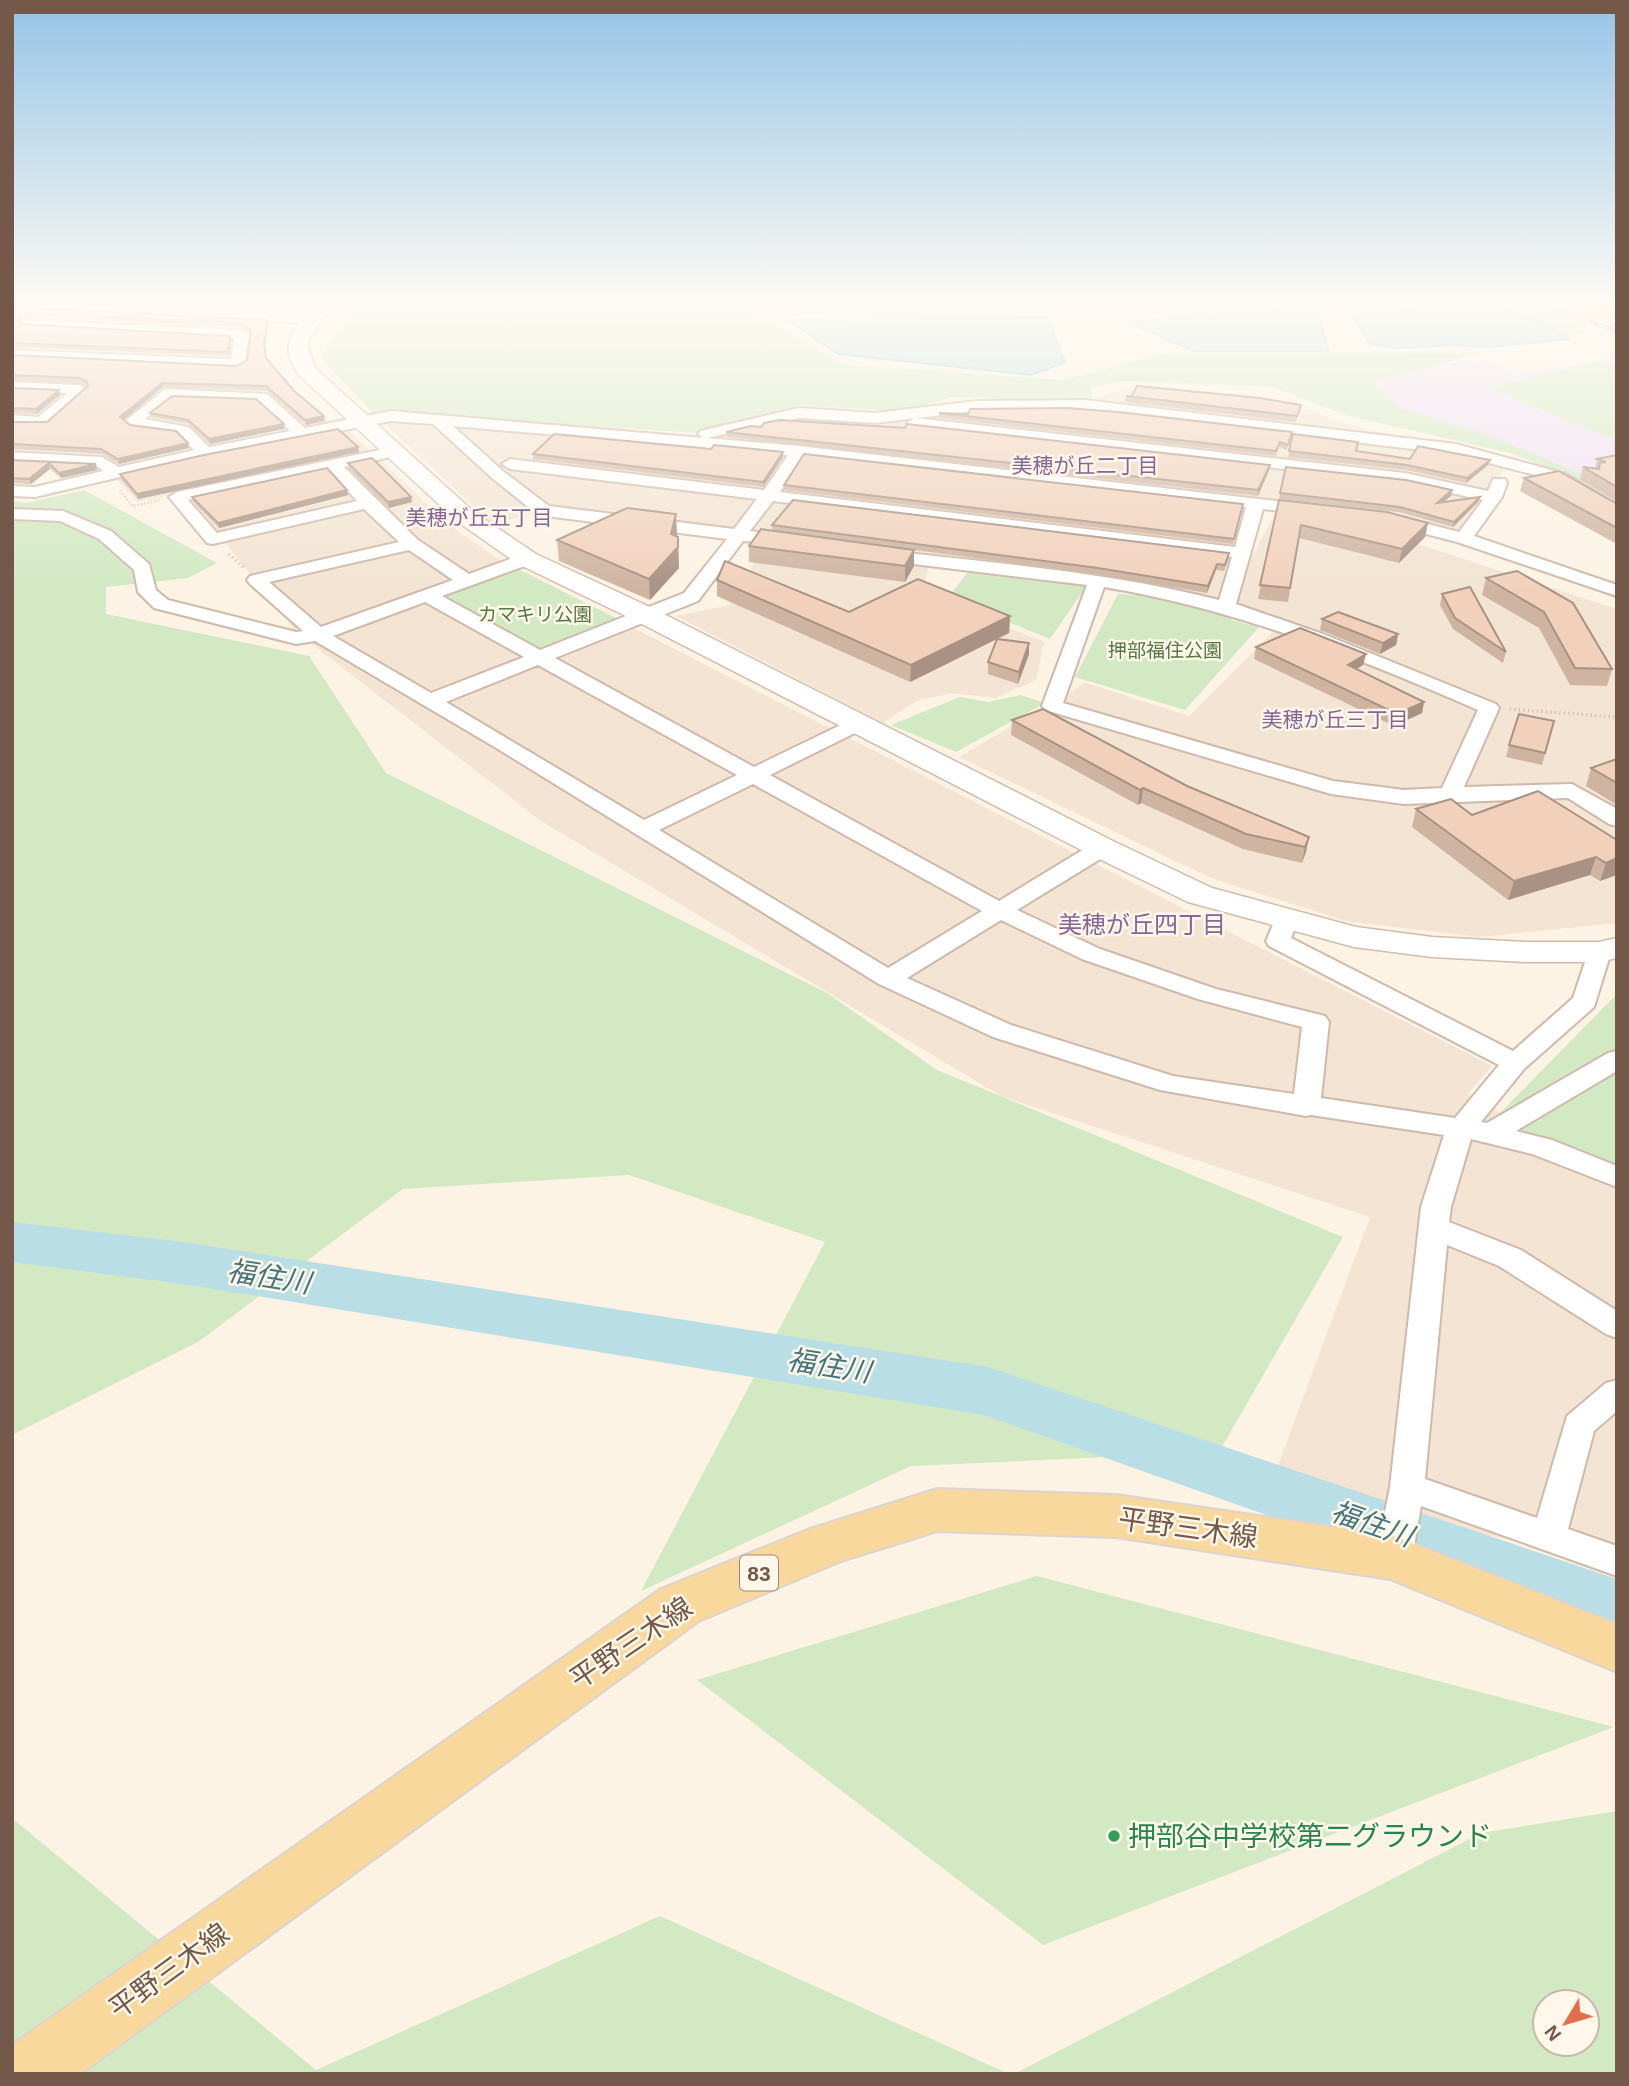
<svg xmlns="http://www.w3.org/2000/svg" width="1629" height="2086" font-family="Helvetica,'Noto Sans JP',sans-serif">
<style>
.residential{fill:#f3e4d3}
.education{fill:#f0e1f8}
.green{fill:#d2e9c3;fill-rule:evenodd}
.water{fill:#b9dee5;stroke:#9fcdd6;stroke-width:2}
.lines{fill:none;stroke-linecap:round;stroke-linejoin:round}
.river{fill:#b9dee5;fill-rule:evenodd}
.lane-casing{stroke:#cdbaab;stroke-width:4}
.street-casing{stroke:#cdbaab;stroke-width:4}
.secondary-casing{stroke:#d2bcab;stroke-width:3}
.primary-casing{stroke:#dbd4d0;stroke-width:4}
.path-far1{stroke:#d5b59f;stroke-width:2.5;stroke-dasharray:1 2.5;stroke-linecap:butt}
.path{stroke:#d5b59f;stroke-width:3.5;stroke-dasharray:1 3.5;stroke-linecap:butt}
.lane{fill:#fff;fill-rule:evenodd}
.street{fill:#fff;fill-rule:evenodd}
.secondary{fill:#fff;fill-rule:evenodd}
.primary{fill:#f9d89e;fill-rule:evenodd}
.rail-casing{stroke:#b5a3c5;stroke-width:4.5}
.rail{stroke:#fff7ea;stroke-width:2.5;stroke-dasharray:9;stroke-linecap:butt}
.wall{fill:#cfb4a2}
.shaded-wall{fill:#a99284}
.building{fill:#f1d1bc;stroke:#a99284;stroke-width:2}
.leisure-dot{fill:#2e9e5b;stroke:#fff7ea;stroke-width:2.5}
.labels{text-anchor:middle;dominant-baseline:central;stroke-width:5;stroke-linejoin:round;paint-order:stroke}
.far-park-label{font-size:19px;fill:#527942;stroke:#fff7ea}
.far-neighbourhood-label{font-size:21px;fill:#876697;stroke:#fff7ea}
.shield{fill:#fff7ea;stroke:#9e887a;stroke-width:2}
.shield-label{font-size:21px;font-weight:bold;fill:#74594a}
.neighbourhood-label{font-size:24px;fill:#876697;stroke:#fff7ea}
.near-water-label{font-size:28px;font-style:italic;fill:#41757f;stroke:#fff7ea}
.near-street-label{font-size:28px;fill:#74594a;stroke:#fff7ea}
.near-leisure-label{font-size:28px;fill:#27864d;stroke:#fff7ea;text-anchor:start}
</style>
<rect width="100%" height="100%" fill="#fcf3e4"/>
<!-- residential -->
<g class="residential">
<polygon points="1125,386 1292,403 1346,424 1508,462 1463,538 1256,504 1228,603 1274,515 1369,528 1617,609 1617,923 1479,937 1346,921 1211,878 959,757 1086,683 1189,716 1283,622 1226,607 869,557 929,567 921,593 1044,642 1036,680 996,698 951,693 916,701 883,723 676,616 730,605 766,543 545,511 493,524 382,421 392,419 684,439 799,413 875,418 1019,405 1085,405"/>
<polygon points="346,428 453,528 500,560 1492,1066 1467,1094 1617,1177 1617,1564 1270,1487 1370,1217 1001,1096 541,821 295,631 185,492 137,502 114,477"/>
</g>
<!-- education -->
<polygon class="education" points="1608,359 1617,363 1617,489 1496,438 1401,408 1375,382 1432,365 1486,360 1516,374"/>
<!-- green -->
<g class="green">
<polygon points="741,300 1448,300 1451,306 1353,316 1317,306 791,314"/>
<polygon points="1475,300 1522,300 1593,325 1584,329 1586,334 1564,336 1549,326"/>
<polygon points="746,308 844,365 1064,380 1163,354 1479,353 1375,382 1401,408 1496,438 1617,489 1617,507 1566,477 1514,454 1345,415 1273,387 1124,381 1091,387 1093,401 951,397 905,412 801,405 698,433 391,412 374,414 321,358 353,309"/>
<polygon points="1598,362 1617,366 1617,441 1490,388"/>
<polygon points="84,490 217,563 188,578 106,587 106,614 309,656 386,773 827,993 937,1070 1343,1237 1219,1452 911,1466 641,1591 825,1242 629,1175 403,1189 198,1342 12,1435 12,500 26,503"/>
<polygon points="516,568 618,619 539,652 433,598"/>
<polygon points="968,572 1088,584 1050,639 948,598"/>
<polygon points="1118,594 1165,597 1234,614 1231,620 1259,627 1185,710 1075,677"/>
<polygon points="1020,695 1045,703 956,752 891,725 960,697 988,702"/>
<polygon points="1617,994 1617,1173 1487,1126"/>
<polygon points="1037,1576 1614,1727 1043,1945 697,1680"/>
<path d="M 1617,1811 L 1617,2074 L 1014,2074 L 1481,1833 ZM 1545,2002 L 1587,2002 L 1587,2044 L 1545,2044 Z"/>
<polygon points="12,1818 316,2070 660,1916 1009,2074 12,2074"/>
</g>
<!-- water -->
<g class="water">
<path d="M 1448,300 C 1490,300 1534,316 1569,339 L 1488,347 L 1453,345 L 1399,348 L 1370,344 L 1353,316 L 1450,306 Z"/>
<polygon points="1317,306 1328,351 1194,351 1127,322"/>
<polygon points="1047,317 1065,362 1031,375 838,354 788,320"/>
</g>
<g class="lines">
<!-- river -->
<polygon class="river" points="12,1222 183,1242 988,1367 1617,1579 1617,1639 984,1415 183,1284 12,1262"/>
<!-- lane casing -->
<g class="lane-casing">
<polygon id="lane" points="390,300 618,300 620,302 617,304 454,305"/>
</g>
<!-- street casing -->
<g class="street-casing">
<g id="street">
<polygon points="28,320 242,330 249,334 245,364 238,368 12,358 12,350 231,359 234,338 23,327 23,321"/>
<polygon points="12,382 80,385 87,389 47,425 12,425 12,415 38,417 67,393 12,390"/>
<path d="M 169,389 L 267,394 L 305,428 L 391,411 L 703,438 L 698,434 L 700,431 L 799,408 L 875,413 L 976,401 L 1085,400 L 1456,444 L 1566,474 L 1617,505 L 1617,517 L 1554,480 L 1455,454 L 1085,410 L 976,411 L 875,423 L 799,418 L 707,438 L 799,446 L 1319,506 L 1322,510 L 1319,514 L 1313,515 L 1263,509 L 1236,604 L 1323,634 L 1496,704 L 1499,708 L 1464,787 L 1572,784 L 1617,809 L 1617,826 L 1609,824 L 1568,798 L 1404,804 L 1331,794 L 1045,710 L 1042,706 L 1087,585 L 880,560 L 871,555 L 880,550 C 994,563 1108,572 1219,600 L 1232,557 L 773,501 L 750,531 L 796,537 L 799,541 L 796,545 L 743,541 L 698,601 L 555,658 L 754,767 L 851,720 L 865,720 L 868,724 L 865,728 L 770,775 L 999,901 L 1094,843 L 1110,843 L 1113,848 L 1110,853 L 1017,910 L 1100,949 L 1216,989 L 1325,1016 L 1329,1022 L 1321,1098 L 1455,1118 L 1499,1065 L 1269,946 L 1266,941 L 1277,915 L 1286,913 L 1295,915 L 1298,920 L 1291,938 L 1513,1051 L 1573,998 L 1590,947 L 1599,945 L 1608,947 L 1611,952 L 1594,1007 L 1524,1069 L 1481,1122 L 1487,1123 L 1608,1053 L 1617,1051 L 1617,1071 L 1516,1131 L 1552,1140 L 1617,1166 L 1617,1187 L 1532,1154 L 1471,1139 L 1451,1207 L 1449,1222 L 1521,1250 L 1617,1311 L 1617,1338 L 1606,1334 L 1499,1266 L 1447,1245 L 1425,1479 L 1537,1518 L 1567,1416 L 1606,1383 L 1617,1380 L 1617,1411 L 1594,1431 L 1568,1529 L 1617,1546 L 1617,1576 L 1421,1506 L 1412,1558 L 1406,1568 L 1394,1573 L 1382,1568 L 1376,1558 L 1390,1487 L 1421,1207 L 1444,1135 L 1311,1115 L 1306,1116 L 1160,1090 L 993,1037 L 879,984 L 498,749 L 315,641 L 296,644 L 154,608 L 138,592 L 134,570 L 99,539 L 60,521 L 12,519 L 12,509 L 63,511 L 111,531 L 149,564 L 156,590 L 168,600 L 296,632 L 303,631 L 250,584 L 247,580 L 250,576 L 399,542 L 364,509 L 213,544 L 207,543 L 169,497 L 177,492 L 394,447 L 400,449 L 402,452 L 400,455 L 344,467 L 418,540 L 469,574 L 521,555 L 533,555 L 536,559 L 533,563 L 442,596 L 540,650 L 684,593 L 727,539 L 538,515 L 492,478 L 433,424 L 391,421 L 205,457 L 35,497 L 12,496 L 12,486 L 35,487 L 103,471 L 98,467 L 12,462 L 12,452 L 102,457 L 119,467 L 194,450 L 178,434 L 132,427 L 124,422 L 164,390 ZM 172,398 L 258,401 L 290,431 L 209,447 L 189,427 L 145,419 ZM 453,426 L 788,455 L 764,490 L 510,459 L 502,464 L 510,469 L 757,499 L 734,529 L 549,506 L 504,472 ZM 803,456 L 1246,507 L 1235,547 L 780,492 ZM 329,470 L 357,501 L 217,533 L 188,500 ZM 409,550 L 453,580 L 321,627 L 269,582 ZM 1104,587 C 1236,609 1356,657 1478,710 L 1442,788 L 1404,790 L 1333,781 L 1063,703 ZM 425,602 L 524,657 L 431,693 L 333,636 ZM 538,665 L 737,775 L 644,820 L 446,702 ZM 753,784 L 982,911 L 888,968 L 659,830 ZM 1001,920 L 1082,959 L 1198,999 L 1302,1027 L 1294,1094 L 1173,1076 L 1011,1025 L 907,978 Z"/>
<polygon points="915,418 1405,473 1488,491 1493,479 1505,479 1507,483 1502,497 1474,536 1617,585 1617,596 1457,542 1387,524 1384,520 1393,515 1459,532 1483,500 1405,483 910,426 907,423"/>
</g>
</g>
<!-- secondary casing -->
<g class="secondary-casing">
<path id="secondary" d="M 12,300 L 307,312 L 320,300 L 341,300 L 320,321 L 307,344 L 315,368 L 474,512 L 536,554 L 652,608 L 1113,841 L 1212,888 L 1356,927 L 1432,937 L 1525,942 L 1599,942 L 1617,938 L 1617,958 L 1599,962 L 1525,962 L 1432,957 L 1354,947 L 1188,902 L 1091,855 L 634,620 L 518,564 L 458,522 L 299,375 C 284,353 286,345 299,323 L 12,310 Z"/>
</g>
<!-- primary casing -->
<g class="primary-casing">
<g id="primary">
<polygon points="1554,300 1584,300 1617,311 1617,324 1557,304"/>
<polygon points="937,1489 1116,1495 1394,1536 1617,1624 1617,1672 1390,1579 1116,1537 937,1531 841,1561 699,1621 80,2074 12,2074 12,2045 661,1589 810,1529"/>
</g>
</g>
<!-- path-far1 -->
<polyline class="path-far1" points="120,491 133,506 160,500"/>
<!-- path -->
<g class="path">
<polyline points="229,554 243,567"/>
<polyline points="1510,709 1617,717"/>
</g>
<!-- lane -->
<use href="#lane" class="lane"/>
<!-- street -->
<use href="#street" class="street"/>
<!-- secondary -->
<use href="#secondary" class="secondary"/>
<!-- primary -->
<use href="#primary" class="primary"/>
<!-- rail casing -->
<g class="rail-casing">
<polyline id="rail" points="1530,300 1617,331"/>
</g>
<!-- rail -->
<use href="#rail" class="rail"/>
</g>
<!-- wall -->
<g class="wall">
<polygon points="177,300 280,300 272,308 178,304"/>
<polygon points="12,307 268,320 268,325 265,348 266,358 294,391 325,421 306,425 267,391 163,387 124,420 130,425 188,443 189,448 119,464 102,454 12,449 12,422 47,422 87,386 81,383 12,380 12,355 237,366 247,360 250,333 242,327 27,317 21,319 21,324 231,340 229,356 12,347"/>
<polygon points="12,388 60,395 37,414 12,413"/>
<polygon points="1126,396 1301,405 1296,422 1125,402"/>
<polygon points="150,413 284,424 284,429 210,444 189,424 151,417"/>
<polygon points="939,413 1292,432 1287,450 1279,447 1276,456 939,418"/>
<polygon points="726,432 1270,465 1269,470 1258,496 727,437"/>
<polygon points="1293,434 1356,451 1410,459 1490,460 1488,465 1466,483 1406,470 1288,457"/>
<polygon points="711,449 783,452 783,457 763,487 533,459 533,454"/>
<polygon points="359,452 138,499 121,480 120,474"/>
<polygon points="1617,455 1617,502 1580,479 1583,467 1595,468 1597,459"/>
<polygon points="12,460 96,464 97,470 61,478 50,469 31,484 12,483"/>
<polygon points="348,463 411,497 412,502 389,508 349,469"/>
<polygon points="1286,467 1452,490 1451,496 1443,502 1480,497 1478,502 1453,527 1399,512 1279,499"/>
<polygon points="1524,478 1617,504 1617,544 1520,491"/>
<polygon points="784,485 1243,504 1233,544 784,490"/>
<polygon points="347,490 348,495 219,528 193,502 192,497"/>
<polygon points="1279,500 1428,523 1425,537 1399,563 1299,538 1288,602 1258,599"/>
<polygon points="772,525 1229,553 1229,559 1224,571 1216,570 1207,593 1097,574 914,550 914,566 905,582 749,562 749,546 772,531"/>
<polygon points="677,535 679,568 650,600 559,561 557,540"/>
<polygon points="1517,571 1612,669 1607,686 1570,685 1539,628 1482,595 1486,578"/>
<polygon points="717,580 849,612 1010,616 1009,633 910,682 717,596"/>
<polygon points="1442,594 1506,652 1503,663 1453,629 1440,605"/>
<polygon points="1322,619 1398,634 1396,645 1380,654 1320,630"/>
<polygon points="1256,647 1366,654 1363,665 1357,669 1424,702 1422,713 1394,726 1254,659"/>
<polygon points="1029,654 1018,684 988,674 988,662"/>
<polygon points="1012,720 1187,786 1309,837 1302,863 1243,849 1141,803 1138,805 1011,735"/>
<polygon points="1554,721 1542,765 1506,757 1509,745"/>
<polygon points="1617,759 1617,805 1586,786 1591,768"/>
<polygon points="1416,809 1472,815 1617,840 1600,881 1590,875 1508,900 1412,827"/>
</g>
<!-- shaded-wall -->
<g class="shaded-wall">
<polygon points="271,300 280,300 272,308"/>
<polygon points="26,313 27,317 21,319 21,329 20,315"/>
<polygon points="268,320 268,325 265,348 264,344"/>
<polygon points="230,336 231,340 229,356 228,352"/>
<polygon points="162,383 163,387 121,422 120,417"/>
<polygon points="59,390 60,395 37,414 36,409"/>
<polygon points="324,416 325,421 306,425 305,420"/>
<polygon points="284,424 284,429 210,444 209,439"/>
<polygon points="188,443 189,448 119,464 118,459"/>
<polygon points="358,447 359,452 138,499 137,494"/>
<polygon points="783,452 783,457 763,487 763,482"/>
<polygon points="1490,460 1488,465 1466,483 1467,478"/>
<polygon points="49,463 50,469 31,484 29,479"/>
<polygon points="96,464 97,470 61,478 59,473"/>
<polygon points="1270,465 1269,470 1258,496 1258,490"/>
<polygon points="347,490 348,495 219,528 218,523"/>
<polygon points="1452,490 1451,496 1435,508 1437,503"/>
<polygon points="411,497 412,502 389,508 388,502"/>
<polygon points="1480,497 1478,502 1453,527 1454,522"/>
<polygon points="676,514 677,535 672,553 678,537 679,568 650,600 649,579 671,534"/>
<polygon points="1428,523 1425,537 1399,563 1402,549"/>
<polygon points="914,550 914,566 905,582 905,566"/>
<polygon points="1217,564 1216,570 1207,593 1208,586"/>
<polygon points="1010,616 1009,633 910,682 911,665"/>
<polygon points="1398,634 1396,645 1380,654 1383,643"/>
<polygon points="1029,643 1029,654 1018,684 1019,672"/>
<polygon points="1366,654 1363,665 1345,676 1348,665"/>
<polygon points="1424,702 1422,713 1394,726 1397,714"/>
<polygon points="1143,788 1141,803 1138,805 1140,790"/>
<polygon points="1309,837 1306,852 1302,863 1305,847"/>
<polygon points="1596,857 1590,875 1508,900 1514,881"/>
<polygon points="1617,858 1617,875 1600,881 1606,863"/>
</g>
<!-- building -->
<g class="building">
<polygon points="12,307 268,320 264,344 266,358 294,391 324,416 305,420 266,386 162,383 120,417 130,425 176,431 188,443 118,459 101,449 12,444 12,422 47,422 88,386 87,382 80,378 12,375 12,355 237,366 247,360 251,330 241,323 26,313 20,315 20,324 230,336 228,352 12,343"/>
<polygon points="1137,386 1260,398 1301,405 1297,416 1126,396 1132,396"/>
<polygon points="12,388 59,390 36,409 12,408"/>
<polygon points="172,396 256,399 284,424 209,439 188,420 150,413"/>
<polygon points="1067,408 1118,412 1292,432 1288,445 1280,442 1276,451 939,413 968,414 970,409 976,409"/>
<polygon points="780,420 905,428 907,424 1270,465 1258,490 726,432 751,426 761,427 764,423"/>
<polygon points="338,429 358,447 137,494 120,474 204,455"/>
<polygon points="554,434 711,449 714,445 783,452 763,482 533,454"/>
<polygon points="1293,434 1358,442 1356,451 1410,459 1418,446 1490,460 1467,478 1407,465 1289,451"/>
<polygon points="804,454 1243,504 1234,539 784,485"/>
<polygon points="1617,455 1617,487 1583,467 1599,469 1600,463 1606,462 1597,459"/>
<polygon points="372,458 411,497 388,502 348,463"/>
<polygon points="12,460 96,464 59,473 49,463 29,479 12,478"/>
<polygon points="1286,467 1406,480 1452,490 1437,503 1480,497 1454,522 1400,507 1280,493"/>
<polygon points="327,468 347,490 218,523 192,497"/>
<polygon points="1559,471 1617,504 1617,528 1524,478"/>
<polygon points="793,500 1229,553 1225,565 1217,564 1208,586 1098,568 772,525"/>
<polygon points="1279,500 1387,512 1428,523 1402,549 1301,525 1290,588 1260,585"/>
<polygon points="627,508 676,514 671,534 678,537 678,547 649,579 557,540"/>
<polygon points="761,529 914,550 905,566 749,546"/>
<polygon points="725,561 849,612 918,579 1010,616 911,665 717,580"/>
<polygon points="1517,571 1573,603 1612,669 1575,668 1544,612 1486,578"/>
<polygon points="1470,587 1506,652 1455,618 1442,594"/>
<polygon points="1338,612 1398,634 1383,643 1322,619"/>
<polygon points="1300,628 1366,654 1348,665 1424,702 1397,714 1256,647"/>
<polygon points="997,639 1029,643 1019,672 988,662"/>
<polygon points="1043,709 1187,786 1309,837 1305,847 1246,834 1143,788 1140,790 1012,720"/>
<polygon points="1519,714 1554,721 1545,753 1509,745"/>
<polygon points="1617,759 1617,783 1591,768"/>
<polygon points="1538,791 1617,840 1617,858 1606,863 1596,857 1514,881 1416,809 1451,799 1472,815"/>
</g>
<!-- sky -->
<linearGradient id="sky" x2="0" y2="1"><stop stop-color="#95c5e7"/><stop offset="0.51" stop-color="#fefaf3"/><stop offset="1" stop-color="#fefaf3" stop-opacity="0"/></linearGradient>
<rect width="1629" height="592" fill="url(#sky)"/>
<!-- markers -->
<circle class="leisure-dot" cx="1114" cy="1836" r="7"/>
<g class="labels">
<!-- far-park labels -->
<g class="far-park-label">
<text x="535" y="614">カマキリ公園</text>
<text x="1165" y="650">押部福住公園</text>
</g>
<!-- far-neighbourhood labels -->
<g class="far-neighbourhood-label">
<text x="1085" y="465">美穂が丘二丁目</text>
<text x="479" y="517">美穂が丘五丁目</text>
<text x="1335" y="719">美穂が丘三丁目</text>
</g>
<!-- shield labels -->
<rect class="shield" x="740" y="1555.5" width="38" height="35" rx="5"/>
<g class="shield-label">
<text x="759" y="1573">83</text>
</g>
<!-- neighbourhood labels -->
<g class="neighbourhood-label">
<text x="1142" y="924">美穂が丘四丁目</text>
</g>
<!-- near-water labels -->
<g class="near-water-label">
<text transform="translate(269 1277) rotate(9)">福住川</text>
<text transform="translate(829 1366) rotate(9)">福住川</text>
<text transform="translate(1372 1524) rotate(19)">福住川</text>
</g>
<!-- near-street labels -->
<g class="near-street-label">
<text transform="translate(1188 1528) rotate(8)">平野三木線</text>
<text transform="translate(631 1643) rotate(-34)">平野三木線</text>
<text transform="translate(169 1971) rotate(-36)">平野三木線</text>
</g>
<!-- near-leisure labels -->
<g class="near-leisure-label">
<text x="1128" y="1836">押部谷中学校第二グラウンド</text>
</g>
</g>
<!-- border -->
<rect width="1629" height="2086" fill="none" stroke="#74594a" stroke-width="28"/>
<!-- north arrow -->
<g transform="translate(1566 2023) rotate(232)"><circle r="33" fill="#fff7ea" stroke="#c7b8aa" stroke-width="2"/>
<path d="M0-5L12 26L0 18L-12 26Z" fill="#e36e4b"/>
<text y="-10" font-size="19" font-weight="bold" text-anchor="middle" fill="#74594a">N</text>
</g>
</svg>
